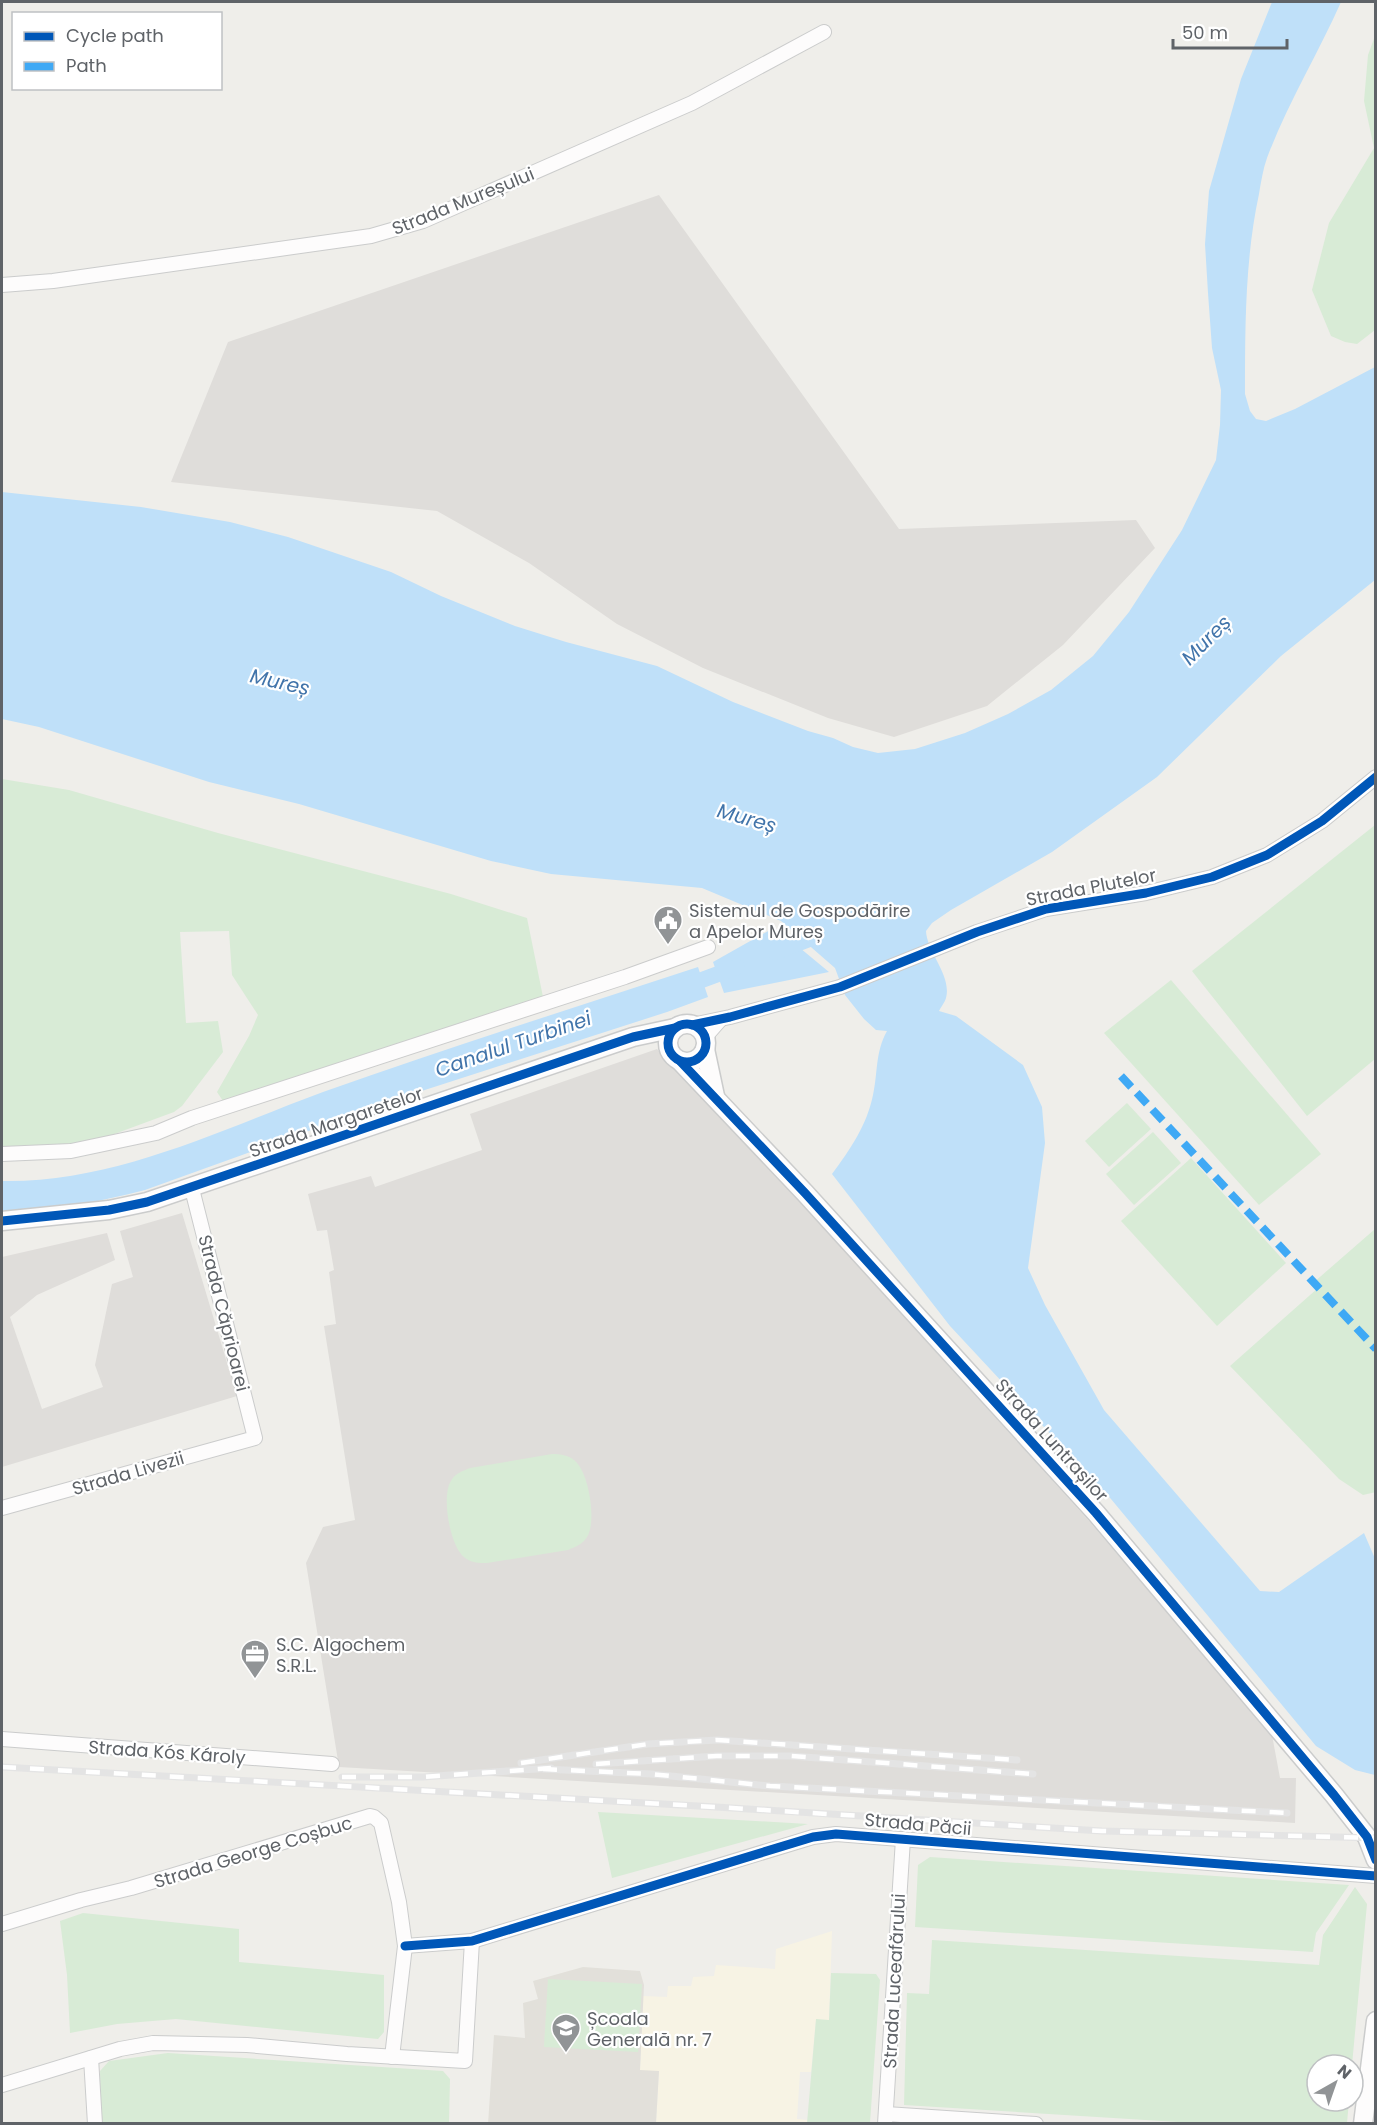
<svg xmlns="http://www.w3.org/2000/svg" width="1377" height="2125" font-family="Poppins,sans-serif">
<style>
.commercial{fill:#f7f3e4}
.industrial{fill:#dfddda}
.education{fill:#e2e0da}
.green{fill:#d8ebd6}
.water{fill:#bfe0f9}
.lines{fill:none;stroke-linecap:round;stroke-linejoin:round}
.canal{stroke:#bfe0f9;stroke-width:16}
.minor-casing{stroke:#cbcccc;stroke-width:16}
.tertiary-casing{stroke:#cbcccc;stroke-width:21}
.minor{stroke:#fdfcfc;stroke-width:14}
.tertiary{stroke:#fdfcfc;stroke-width:18}
.rail-casing{stroke:#e4e4e4;stroke-width:7}
.rail{stroke:#fff;stroke-width:4.5;stroke-dasharray:14;stroke-linecap:butt}
.quiet{stroke:#3fa9f5;stroke-width:8;stroke-dasharray:15 8;stroke-linecap:butt}
.cycleway-casing{stroke:#fff;stroke-width:13}
.cycleway{stroke:#0057b8;stroke-width:9}
.labels{text-anchor:middle;dominant-baseline:central;stroke-width:4.5;stroke-linejoin:round;paint-order:stroke}
.street-label{font-size:18px;fill:#5f6368;stroke:#fff}
.poi-label{font-size:18px;fill:#5f6368;stroke:#fff;text-anchor:start}
.water-label{font-size:20px;font-style:italic;fill:#4174aa;stroke:#fff}
</style>
<rect width="100%" height="100%" fill="#efeeea"/>
<!-- commercial -->
<polygon class="commercial" points="832,1931 829,2021 816,2020 811,2072 800,2072 797,2119 808,2120 807,2123 656,2123 659,2071 640,2071 643,1996 667,1997 668,1986 691,1986 693,1977 714,1976 716,1965 775,1969 776,1949"/>
<!-- industrial -->
<g class="industrial">
<polygon points="659,195 899,529 1136,520 1155,548 1063,645 987,706 894,737 828,718 703,668 617,624 529,563 437,511 171,482 228,342"/>
<polygon points="657,1049 799,1201 1088,1520 1272,1735 1280,1778 1296,1778 1295,1823 339,1767 306,1563 323,1527 355,1520 324,1326 336,1324 329,1272 334,1270 327,1230 317,1231 308,1194 371,1176 375,1187 482,1150 470,1114"/>
<polygon points="182,1213 237,1396 2,1467 2,1257 107,1233 115,1260 37,1295 10,1317 42,1409 103,1387 95,1365 112,1284 133,1277 120,1231"/>
</g>
<!-- education -->
<polygon class="education" points="583,1967 640,1971 644,1985 640,2070 659,2071 656,2123 488,2124 494,2035 525,2038 523,2003 538,1999 533,1981"/>
<!-- green -->
<g class="green">
<polygon points="1375,36 1375,330 1357,344 1345,342 1331,336 1312,290 1329,223 1374,148 1364,101 1368,55"/>
<polygon points="2,779 69,790 218,833 451,894 527,918 543,997 223,1101 217,1092 249,1036 258,1015 232,975 229,931 180,932 186,1023 218,1021 223,1052 182,1106 174,1112 109,1136 70,1145 2,1149"/>
<polygon points="1375,825 1375,1059 1307,1116 1192,971"/>
<polygon points="1171,980 1321,1154 1259,1205 1104,1033"/>
<polygon points="1127,1103 1151,1129 1109,1167 1085,1141"/>
<polygon points="1153,1132 1181,1163 1134,1205 1106,1174"/>
<polygon points="1191,1158 1286,1263 1217,1326 1121,1221"/>
<polygon points="1375,1229 1376,1492 1363,1495 1339,1479 1230,1366 1318,1288 1313,1283"/>
<path d="M 552,1454 C 560,1454 568,1455 574,1460 C 589,1471 597,1522 587,1537 C 583,1544 575,1547 568,1550 L 487,1563 C 478,1563 471,1563 464,1557 C 450,1546 441,1496 451,1481 C 455,1473 463,1471 470,1468 Z"/>
<polygon points="598,1812 808,1824 612,1878"/>
<polygon points="930,1857 1349,1885 1316,1933 1313,1952 915,1927 918,1865"/>
<polygon points="1355,1887 1367,1904 1352,2065 1317,2065 1317,2101 1349,2101 1347,2123 1194,2123 904,2105 907,1993 929,1994 932,1940 1319,1965 1323,1935"/>
<polygon points="83,1913 239,1929 239,1962 384,1975 384,2032 378,2039 176,2019 117,2024 70,2033 67,1975 60,1921"/>
<polygon points="831,1973 876,1974 880,1980 870,2123 807,2123 816,2019 829,2020"/>
<polygon points="548,1979 642,1984 638,2052 544,2047"/>
<polygon points="168,2053 443,2071 450,2079 449,2123 101,2123 100,2071 109,2061"/>
</g>
<!-- water -->
<g class="water">
<path d="M 1272,2 L 1341,2 C 1318,54 1287,104 1267,158 C 1263,169 1261,182 1259,194 C 1245,259 1245,327 1245,394 L 1250,411 L 1256,419 L 1266,421 L 1295,409 L 1375,367 L 1375,580 L 1281,656 L 1157,777 L 1052,852 L 951,910 L 932,923 L 926,931 C 927,953 952,975 946,998 C 945,1002 941,1007 939,1011 L 956,1016 L 1023,1065 L 1042,1107 L 1045,1143 L 1028,1268 L 1045,1305 L 1104,1410 L 1260,1591 L 1279,1592 L 1364,1533 L 1376,1561 L 1375,1775 L 1355,1770 L 1316,1746 L 1111,1499 L 950,1326 L 832,1174 C 850,1150 867,1125 873,1095 C 878,1072 875,1053 887,1031 L 876,1030 L 864,1019 L 845,995 L 835,968 L 781,921 L 702,888 L 551,874 L 491,861 L 299,804 L 209,782 L 39,727 L 2,719 L 2,492 L 141,507 L 230,522 L 288,537 L 391,572 L 441,596 L 515,626 L 566,642 L 657,666 L 733,702 L 808,731 L 833,738 L 853,747 L 878,753 L 915,749 L 965,733 L 1008,714 L 1051,690 L 1093,656 L 1129,612 L 1182,530 L 1216,460 L 1220,425 L 1221,390 L 1212,348 L 1208,293 L 1205,244 L 1209,191 L 1241,79 Z"/>
<polygon points="777,929 829,972 724,993 713,962 770,930 776,932"/>
<path d="M 698,967 L 708,997 L 667,1012 L 400,1098 L 145,1190 C 98,1202 50,1212 2,1211 L 2,1181 C 114,1183 220,1130 323,1092 C 447,1048 573,1008 698,967 Z"/>
</g>
<g class="lines">
<!-- canal -->
<g class="canal">
<polyline points="775,952 812,938 821,929"/>
<polyline points="683,987 737,967"/>
</g>
<!-- minor casing -->
<g class="minor-casing">
<g id="minor">
<polyline points="2,285 53,281 371,236 423,221 692,103 824,32"/>
<polyline points="692,1025 730,1017 840,987 977,932 1046,909 1146,893 1212,877 1267,855 1322,821 1376,777"/>
<polyline points="705,1037 720,1020"/>
<polyline points="2,1154 71,1151 156,1133 192,1118 625,977 708,947"/>
<polyline points="2,1508 255,1438 192,1189"/>
<polyline points="2,1739 332,1764"/>
<polyline points="2,1924 81,1900 131,1888 370,1816 374,1817 381,1823 399,1902 405,1946 392,2057"/>
<polyline points="405,1946 472,1941 813,1837 836,1834 1376,1876"/>
<polyline points="91,2058 95,2124"/>
<polyline points="2,2085 120,2049 153,2043 247,2045 347,2054 465,2061 472,1941"/>
<polyline points="886,2114 1036,2124"/>
<polyline points="885,2124 903,1839"/>
</g>
</g>
<!-- tertiary casing -->
<g class="tertiary-casing">
<g id="tertiary">
<circle cx="687" cy="1043" r="19"/>
<polyline points="705,1049 715,1096"/>
<polyline points="680,1061 805,1193 1096,1513 1334,1795 1367,1837 1376,1860"/>
<polyline points="2,1221 109,1210 147,1202 633,1037 675,1028"/>
<polyline points="1363,2124 1376,2021"/>
</g>
</g>
<!-- minor -->
<use href="#minor" class="minor"/>
<!-- tertiary -->
<use href="#tertiary" class="tertiary"/>
<!-- rail casing -->
<g class="rail-casing">
<g id="rail">
<polyline points="521,1763 648,1744 717,1740 1017,1760"/>
<polyline points="596,1764 717,1756 791,1756 1033,1774"/>
<polyline points="2,1767 716,1807 1102,1831 1376,1838"/>
<polyline points="543,1769 651,1774 770,1786 1287,1813"/>
<polyline points="342,1777 423,1777 551,1768"/>
</g>
</g>
<!-- rail -->
<use href="#rail" class="rail"/>
<!-- quiet -->
<polyline class="quiet" points="1121,1076 1376,1349"/>
<!-- cycleway casing -->
<g class="cycleway-casing">
<g id="cycleway">
<circle cx="687" cy="1043" r="19"/>
<polyline points="692,1025 730,1017 840,987 977,932 1046,909 1146,893 1212,877 1267,855 1322,821 1376,777"/>
<polyline points="680,1061 805,1193 1096,1513 1334,1795 1367,1837 1376,1860"/>
<polyline points="2,1221 109,1210 147,1202 633,1037 675,1028"/>
<polyline points="405,1946 472,1941 813,1837 836,1834 1376,1876"/>
</g>
</g>
<!-- cycleway -->
<use href="#cycleway" class="cycleway"/>
</g>
<!-- icons -->
<defs>
<g id="civic-pin" transform="scale(1.5)"><path d="M0 17L-7.5 6A9.5 9.5 0 1 1 7.5 6Z" fill="#919496" stroke="#fff"/><path d="M-.6-6.5H3V-4.5H.6V-3L4-1V1h2V6H-6V1h2V-1L-.6-3ZM-1.2 2.5V6h2.4V2.5Z" fill="#fff"/></g>
<g id="office-pin" transform="scale(1.5)"><path d="M0 17L-7.5 6A9.5 9.5 0 1 1 7.5 6Z" fill="#919496" stroke="#fff"/><path d="M-6-3h4V-5.5h4V-3h4V5H-6ZM-1-4.5V-3h2v-1.5ZM-6 0V1H6V0Z" fill="#fff"/></g>
<g id="school-pin" transform="scale(1.5)"><path d="M0 17L-7.5 6A9.5 9.5 0 1 1 7.5 6Z" fill="#919496" stroke="#fff"/><path d="M0-5L7-2L0 1L-7-2ZM-4 1L0 2.5L4 1V4Q0 6-4 4Z" fill="#fff"/></g>
</defs>
<g fill-rule="evenodd">
<use href="#civic-pin" x="668" y="920"/>
<use href="#office-pin" x="255" y="1654"/>
<use href="#school-pin" x="566" y="2028"/>
</g>
<g class="labels">
<!-- street labels -->
<g class="street-label">
<text transform="translate(463 201) rotate(-22)">Strada Mureșului</text>
<text transform="translate(1091 887) rotate(-11)">Strada Plutelor</text>
<text transform="translate(336 1122) rotate(-19)">Strada Margaretelor</text>
<text transform="translate(224 1313) rotate(76)">Strada Căprioarei</text>
<text transform="translate(1052 1440) rotate(48)">Strada Luntrașilor</text>
<text transform="translate(128 1473) rotate(-16)">Strada Livezii</text>
<text transform="translate(167 1752) rotate(4)">Strada Kós Károly</text>
<text transform="translate(918 1824) rotate(5)">Strada Păcii</text>
<text transform="translate(253 1852) rotate(-17)">Strada George Coșbuc</text>
<text transform="translate(894 1981) rotate(-87)">Strada Luceafărului</text>
</g>
<!-- poi labels -->
<g class="poi-label">
<text x="689" y="910">Sistemul de Gospodărire<tspan x="689" dy="21">a Apelor Mureș</tspan></text>
<text x="276" y="1644">S.C. Algochem<tspan x="276" dy="21">S.R.L.</tspan></text>
<text x="587" y="2018">Școala<tspan x="587" dy="21">Generală nr. 7</tspan></text>
</g>
<!-- water labels -->
<g class="water-label">
<text transform="translate(1206 640) rotate(-45)">Mureș</text>
<text transform="translate(280 682) rotate(13)">Mureș</text>
<text transform="translate(747 818) rotate(16)">Mureș</text>
<text transform="translate(513 1044) rotate(-19)">Canalul Turbinei</text>
</g>
</g>
<!-- border -->
<rect width="1377" height="2125" fill="none" stroke="#5f6368" stroke-width="6"/>
<!-- legend -->
<rect x="12" y="12" width="210" height="78" fill="#ffffff" stroke="#bfc1c3" stroke-width="1.5"/>
<rect x="24" y="32" width="30" height="9" fill="#0057b8" stroke="#bfc1c3" stroke-width="1.5"/>
<text x="66" y="42" font-size="18" fill="#5f6368">Cycle path</text>
<rect x="24" y="62" width="30" height="9" fill="#3fa9f5" stroke="#bfc1c3" stroke-width="1.5"/>
<text x="66" y="72" font-size="18" fill="#5f6368">Path</text>
<!-- north arrow -->
<g transform="translate(1335 2083) rotate(40)"><circle r="28" fill="#ffffff" stroke="#bfc1c3" stroke-width="1.5"/>
<path d="M0-4.5L10 22L0 15L-10 22Z" fill="#919496"/>
<text y="-9" font-size="16" font-weight="bold" text-anchor="middle" fill="#5f6368">N</text>
</g>
<!-- scale -->
<path d="M1173 39v9h114v-9" fill="none" stroke="#5f6368" stroke-width="3"/>
<text x="1182" y="39" font-size="18" fill="#5f6368" stroke="#ffffff" stroke-width="4.5" paint-order="stroke">50 m</text>
</svg>
